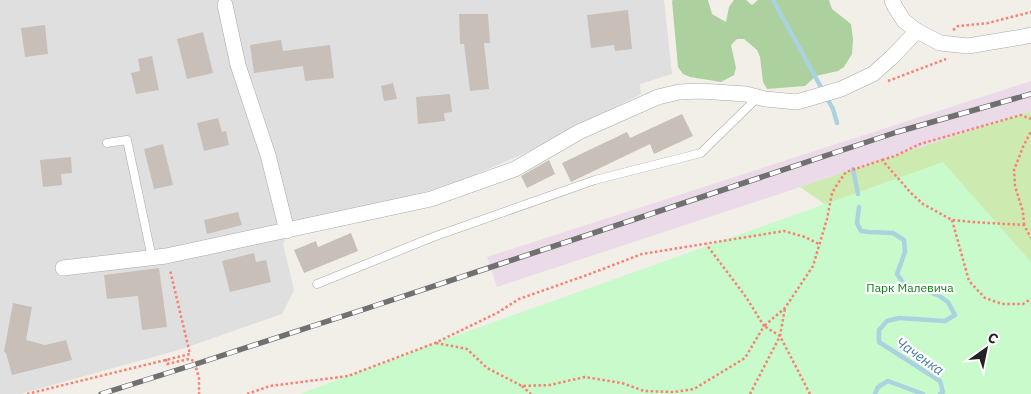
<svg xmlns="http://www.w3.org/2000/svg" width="1031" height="394" font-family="'IBM Plex Sans',sans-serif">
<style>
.residential{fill:#e0dfdf}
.industrial{fill:#ebdbe8}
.grass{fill:#cdebb0}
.forest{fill:#add19e}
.park{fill:#c8facc}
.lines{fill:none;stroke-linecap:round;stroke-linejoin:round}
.stream{stroke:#aad3df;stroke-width:4.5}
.building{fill:#c7bfb8}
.lane-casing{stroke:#a9a9a9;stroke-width:9}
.street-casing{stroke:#a9a9a9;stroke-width:16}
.path{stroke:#fa8072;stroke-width:2.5;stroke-dasharray:2.5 2.5;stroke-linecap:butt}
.lane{stroke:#fff;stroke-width:8}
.street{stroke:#fff;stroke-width:15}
.rail-casing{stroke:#707070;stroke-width:5.5}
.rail{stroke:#fff;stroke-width:4;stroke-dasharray:11;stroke-linecap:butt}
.labels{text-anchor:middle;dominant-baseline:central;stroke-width:4.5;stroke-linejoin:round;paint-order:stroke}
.park-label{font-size:12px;fill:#0c8416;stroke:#fff}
.water-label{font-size:14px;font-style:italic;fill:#4a7aab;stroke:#fff}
</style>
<rect width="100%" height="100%" fill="#f2efe9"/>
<!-- residential -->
<polygon class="residential" points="0,0 664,0 672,74 640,84 641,94 521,155 458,182 404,198 293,222 283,244 294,290 282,314 182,349 20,394 0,394"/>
<!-- industrial -->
<polygon class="industrial" points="1031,81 1031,111 497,287 487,257"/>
<!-- grass -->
<polygon class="grass" points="1031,111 1031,389 830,208 800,187"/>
<!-- forest -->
<polygon class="forest" points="673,0 708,0 712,14 726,22 729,7 734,0 746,0 752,5 758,0 829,0 832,9 851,24 853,39 852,54 844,67 838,71 816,76 805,86 767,89 763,82 760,57 757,50 744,39 737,39 731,45 736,68 734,75 721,82 690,77 683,74 678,67 672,1"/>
<!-- park -->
<polygon class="park" points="943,162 1031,262 1031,394 300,394 435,343"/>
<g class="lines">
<!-- stream -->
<g class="stream">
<polyline points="773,0 833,109 837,123"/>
<polyline points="853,169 858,194"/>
<polyline points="859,207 857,223 861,231 869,232 893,233 904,240 905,252 897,274 904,284 938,295 948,302 955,315 945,321 899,318 887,321 879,330 879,342 940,381 943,392 940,394"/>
<polyline points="875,394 878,387 888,381 923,394"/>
</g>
</g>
<!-- building -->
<g class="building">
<polygon points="628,10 632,49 615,51 614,45 591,48 587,15"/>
<polygon points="459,14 488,14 490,43 484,43 489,89 470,91 464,44 460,44"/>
<polygon points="45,25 48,54 25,57 21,28"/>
<polygon points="203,32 213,73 187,79 177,39"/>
<polygon points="281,40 283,51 330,45 334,78 305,81 303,66 254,73 250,45"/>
<polygon points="152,56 159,90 136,94 131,73 140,71 138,59"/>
<polygon points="393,83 397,99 384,101 381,86"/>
<polygon points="450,94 452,112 444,113 445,121 418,124 416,97"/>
<polygon points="682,114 693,136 654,154 650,144 571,182 562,163 627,132 630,138"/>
<polygon points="218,118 222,132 226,131 229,145 204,151 197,123"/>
<polygon points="163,144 173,185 154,189 144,149"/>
<polygon points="71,157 72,173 61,174 62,185 43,187 40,160"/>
<polygon points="549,160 555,174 527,188 521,176"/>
<polygon points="238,212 242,225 207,234 204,220"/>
<polygon points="351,233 358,251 304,273 294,250 316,241 318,247"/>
<polygon points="254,253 256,262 266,260 271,282 230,292 222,261"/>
<polygon points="159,268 167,327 142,330 138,296 107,299 104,275"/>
<polygon points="13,303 32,307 26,340 45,345 66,340 72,360 12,375 6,353 4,352"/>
</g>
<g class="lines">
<!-- lane casing -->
<g class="lane-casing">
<g id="lane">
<polyline points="107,143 127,140 152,258"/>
<polyline points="317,284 433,237 595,180 701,153 758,97"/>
</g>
</g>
<!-- street casing -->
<g class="street-casing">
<g id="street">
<polyline points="892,0 895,7 904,21 917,31 940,43 968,46 1022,37 1031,35"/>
<polyline points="225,5 238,65 268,155 287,231"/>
<polyline points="63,268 166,256 431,199 515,169 579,132 658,97 679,92 700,91 746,94 765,99 797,102 841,89 873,74 891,58 917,31"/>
</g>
</g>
<!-- path -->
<g class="path">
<polyline points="953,30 958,26 988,23 1031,12"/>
<polyline points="888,81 946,59"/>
<polyline points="882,160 895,156 920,144 1021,115 1031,119"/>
<polyline points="952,220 969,281 985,298 1002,304 1023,304 1031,299"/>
<polyline points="1024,225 1023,212 1015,186 1014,170 1023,147 1031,131"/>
<polyline points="436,343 467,349 487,368 522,386 550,385 585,377 622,383 644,391 674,392 694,389 745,358 764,326 746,297 706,244"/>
<polyline points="166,359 167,364 189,359 194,361 199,378 199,394"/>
<polyline points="522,386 531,394"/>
<polyline points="27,394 190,354 170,270"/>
<polyline points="247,394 270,386 348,376 435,343 497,313 519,299 587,275 642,254 784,231 805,237 819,244"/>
<polyline points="750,394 780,336 785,308"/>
<polyline points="810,394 780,336 764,326 785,308 813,266 827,219 832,193 838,183 846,172 882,160 911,193 923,204 952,220 972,222 1024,225 1031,238"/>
</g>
<!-- lane -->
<use href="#lane" class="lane"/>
<!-- street -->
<use href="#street" class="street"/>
<!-- rail casing -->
<g class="rail-casing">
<polyline id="rail" points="101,394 196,364 368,308 897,132 1031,94"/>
</g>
<!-- rail -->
<use href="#rail" class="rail"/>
</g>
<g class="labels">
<!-- park labels -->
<g class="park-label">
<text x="910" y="287">Парк Малевича</text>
</g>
<!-- water labels -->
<g class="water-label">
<text transform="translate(920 356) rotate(35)">Чаченка</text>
</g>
</g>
<!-- north arrow -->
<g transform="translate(986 349) rotate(33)" stroke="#ffffff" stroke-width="4" paint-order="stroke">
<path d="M0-4L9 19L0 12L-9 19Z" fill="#222222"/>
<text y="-8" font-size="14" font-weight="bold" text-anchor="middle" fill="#222222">С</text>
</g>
</svg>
